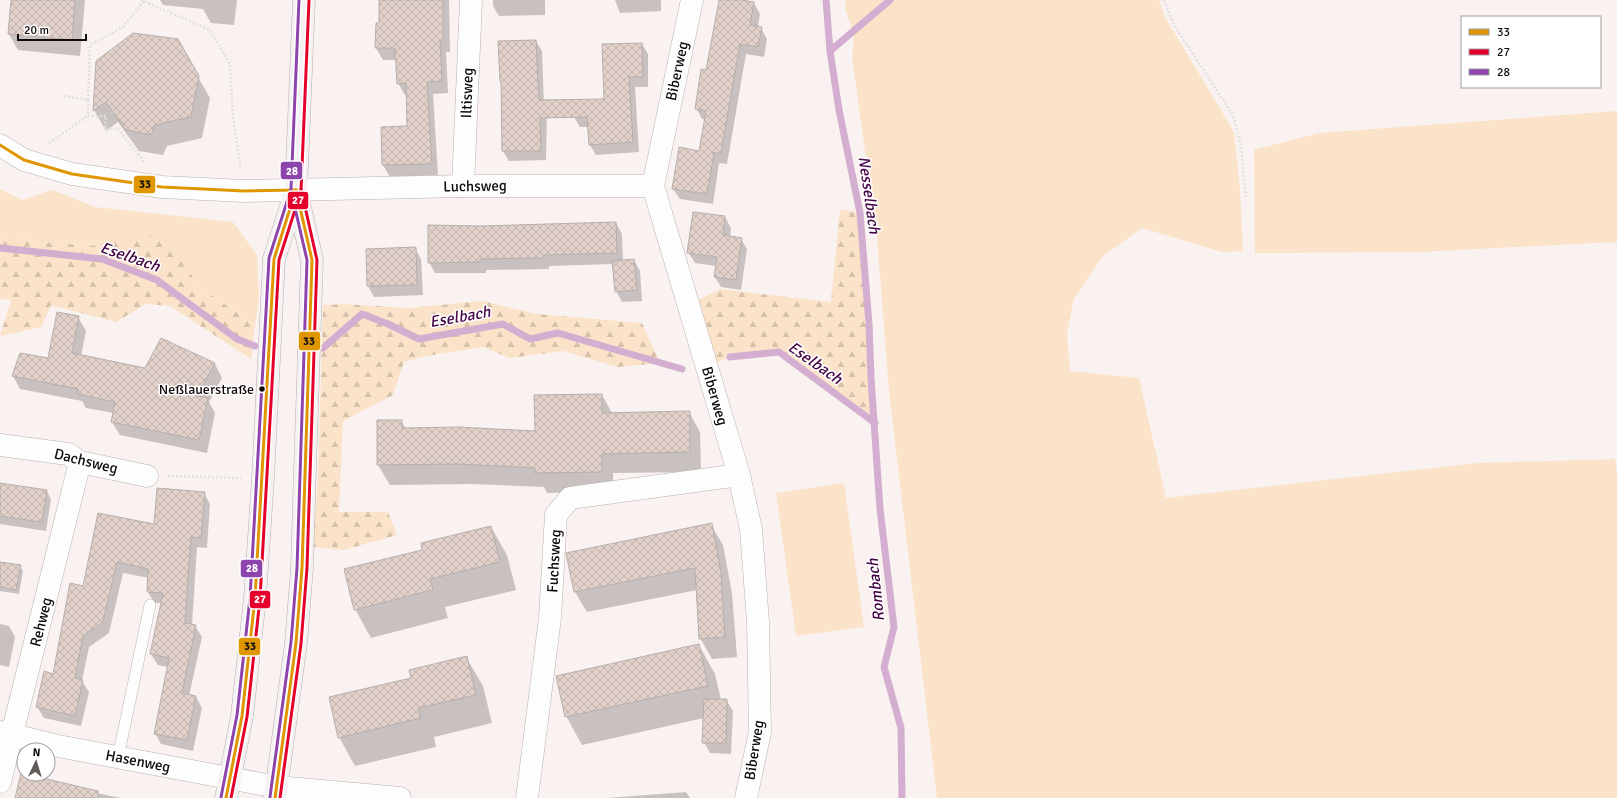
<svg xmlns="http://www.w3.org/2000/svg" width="1617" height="798" font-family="Signika,sans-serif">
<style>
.green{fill:#fbe3c9}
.forest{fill:url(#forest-firs)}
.shadow{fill:#0003}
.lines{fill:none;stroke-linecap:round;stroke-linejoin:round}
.stream{stroke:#d4aed0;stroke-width:7}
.building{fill:url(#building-cross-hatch);stroke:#b6afad}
.service-casing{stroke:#b7b1b0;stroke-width:12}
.minor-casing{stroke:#b7b1b0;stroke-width:23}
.secondary-casing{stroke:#b7b1b0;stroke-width:23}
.path{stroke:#e2dfdf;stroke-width:2.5;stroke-dasharray:2 2;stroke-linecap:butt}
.service{stroke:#fefdfd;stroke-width:11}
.minor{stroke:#fefdfd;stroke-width:22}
.secondary{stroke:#f5f0f2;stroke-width:22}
.bus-1-casing{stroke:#fff;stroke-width:6}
.bus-2-casing{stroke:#fff;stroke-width:6}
.bus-3-casing{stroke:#fff;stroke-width:6}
.bus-1{stroke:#e09601;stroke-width:3}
.bus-2{stroke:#e4002b;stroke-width:3}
.bus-3{stroke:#8e44ad;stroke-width:3}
.bus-dot{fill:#100a0a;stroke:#fff;stroke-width:1.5}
.labels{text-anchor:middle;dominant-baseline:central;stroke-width:3;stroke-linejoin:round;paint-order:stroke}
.bus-label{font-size:14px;fill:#100a0a;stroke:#fff;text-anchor:end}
.street-label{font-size:15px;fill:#100a0a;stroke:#fff}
.water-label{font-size:16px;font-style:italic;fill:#450547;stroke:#fff}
.line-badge{stroke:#fff;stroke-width:1.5}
.badge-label{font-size:11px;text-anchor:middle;font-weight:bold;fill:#fff}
.pale-badge-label{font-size:11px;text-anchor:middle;font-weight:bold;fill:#111}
</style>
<defs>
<pattern id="forest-firs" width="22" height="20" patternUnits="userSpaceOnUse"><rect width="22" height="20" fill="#fbe3c9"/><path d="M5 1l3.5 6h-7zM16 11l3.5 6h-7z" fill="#d6c1ab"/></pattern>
<pattern id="building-cross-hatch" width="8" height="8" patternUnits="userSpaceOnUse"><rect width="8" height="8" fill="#e2d1ca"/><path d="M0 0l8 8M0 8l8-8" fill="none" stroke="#c1b2ac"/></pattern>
</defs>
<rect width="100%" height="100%" fill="#faf2f0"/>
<!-- green -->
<g class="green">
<polygon points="846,0 1159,0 1165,17 1234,132 1240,189 1243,251 1222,252 1142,228 1102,257 1074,299 1067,333 1070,371 1139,378 1166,498 1478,463 1615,459 1617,473 1617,798 937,798 889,391 877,238 852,57 854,35 845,8"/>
<polygon points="1617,111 1617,242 1420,252 1255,253 1254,150 1319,133"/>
<polygon points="0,189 22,200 52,190 95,207 233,222 257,255 259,298 255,325 200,287 163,235 98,246 43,242 0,234"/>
<polygon points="844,483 864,627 796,636 776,493"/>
</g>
<!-- forest -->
<g class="forest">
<polygon points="840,209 860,213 869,324 871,378 875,423 779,352 730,357 707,367 688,305 720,289 831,302"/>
<polygon points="0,234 43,242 98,246 163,234 200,287 255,325 251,359 170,306 146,304 116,322 51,305 41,327 0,336 11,300 0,299"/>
<polygon points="482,301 537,314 642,323 660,363 617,367 564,351 510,358 483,347 426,356 404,362 393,395 343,421 339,512 388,512 397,535 344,550 313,547 318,474 323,305 343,304 408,308"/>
</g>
<!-- shadow -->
<g class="shadow">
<polygon points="12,0 85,0 80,56 18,50 9,34"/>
<polygon points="160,0 237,0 234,25 211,23 203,9 163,5"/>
<polygon points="380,0 449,0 450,52 446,52 448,93 433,94 438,175 390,177 383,165 382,128 408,127 407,95 405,95 398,83 397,60 383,60 376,48 380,24"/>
<polygon points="493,0 545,0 545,15 499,16 493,6"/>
<polygon points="615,0 661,0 661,11 620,13"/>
<polygon points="720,0 745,0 745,2 754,3 760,14 758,27 761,28 767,39 764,57 746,54 727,164 719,163 713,204 680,199 673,189 700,152 706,120 702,119 696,108 707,71"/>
<polygon points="177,40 210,98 202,138 167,146 163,155 139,151 118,122 106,131 94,110 97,62"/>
<polygon points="536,41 542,51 544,106 547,111 546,160 509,161 503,151 502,84 500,81"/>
<polygon points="642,44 648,54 648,87 635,87 639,152 596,155 590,145 589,127 580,127 574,117 605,100"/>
<polygon points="725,217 731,228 730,237 741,239 747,249 741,290 721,287 715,277 716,266 695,263 688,252"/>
<polygon points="616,223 622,234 623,261 634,260 640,271 642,301 622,302 616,291 614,264 549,266 549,269 486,270 486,273 435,273 429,262 480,227"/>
<polygon points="415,248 421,259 423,295 374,297 368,286 367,250"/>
<polygon points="78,317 86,331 81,356 146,369 162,340 215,364 222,378 209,402 215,413 207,453 120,435 112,422 114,413 86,408 82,401 20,389 13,376 49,360"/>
<polygon points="602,395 612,413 689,412 700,432 701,472 613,473 613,491 547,493 544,487 471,484 390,485 378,465 401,421 406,429 536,432"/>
<polygon points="0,484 46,490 51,499 46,531 0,524"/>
<polygon points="204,493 210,504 207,548 197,547 192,625 195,626 202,637 189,696 196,697 202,708 193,751 161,744 155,733 168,667 158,665 151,654 162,603 154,603 148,592 149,578 123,573 109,633 89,647 82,681 89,692 81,726 44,718 37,707 54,675 84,587 155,525"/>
<polygon points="711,525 723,545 732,593 737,657 712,659 700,638 697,590 587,612 575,592 567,554"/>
<polygon points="491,527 507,555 516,590 445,607 448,618 371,638 355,609 423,550"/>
<polygon points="0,563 20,566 23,571 19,594 0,591"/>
<polygon points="0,624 9,626 15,637 9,667 0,665"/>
<polygon points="699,645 715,674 721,700 726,700 733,711 731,754 710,753 704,742 704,718 582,745 566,716"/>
<polygon points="466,657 483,686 492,723 434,737 436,747 355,766 339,737 413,679"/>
<polygon points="77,789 121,798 16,798"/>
<polygon points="686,792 690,798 607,798"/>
</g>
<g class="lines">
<!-- stream -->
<g class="stream">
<polyline points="826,0 830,51"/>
<polyline points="890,0 830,51 839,110 860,213 869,324 871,378 880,509 894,627 884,667 901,728 902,798"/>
<polyline points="0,248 102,259 157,280 237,339 255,346"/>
<polyline points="323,348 362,314 388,324 419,339 503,324 530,339 558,333 682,369"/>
<polyline points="730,357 779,352 875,423"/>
</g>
</g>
<!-- building -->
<g class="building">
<polygon points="11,0 75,0 72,40 8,34"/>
<polygon points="379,0 443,0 443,41 440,41 442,81 427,82 432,164 382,165 381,127 407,126 406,83 397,84 395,48 375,48 376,23 379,23"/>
<polygon points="719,0 742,0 754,2 750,25 762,27 758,47 740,44 721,153 712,153 714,153 707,194 672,189 679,147 699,151 706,111 695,109 701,69 706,70"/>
<polygon points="133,33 178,39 199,76 191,117 155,125 151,135 126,130 106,102 93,111 96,61"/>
<polygon points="536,40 539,100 604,99 602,44 642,43 643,77 629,77 633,142 589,145 587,117 540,118 541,151 502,151 501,81 500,81 498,41"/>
<polygon points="693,212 725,216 723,235 742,238 736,280 714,277 717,257 687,253"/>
<polygon points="616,222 617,253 543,255 543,258 480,259 480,262 428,263 428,225 480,226"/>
<polygon points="416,247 417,285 367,286 366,249"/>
<polygon points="634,259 637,290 615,292 612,261"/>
<polygon points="57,312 79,316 72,353 145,368 161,338 215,363 197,396 208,398 199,440 111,422 115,402 77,394 78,389 12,376 20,353 48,358"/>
<polygon points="602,394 602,413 690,411 690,452 602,454 602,472 535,473 535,468 459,464 377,465 377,420 402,420 402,428 459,427 535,431 534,395"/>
<polygon points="0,483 47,490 42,522 0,516"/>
<polygon points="157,488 205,492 201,538 191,537 185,623 196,625 182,693 196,696 187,740 154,734 169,658 150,654 163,593 147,592 148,569 117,562 103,622 83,636 75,678 83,680 75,716 36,707 44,671 53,674 70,583 83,586 98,513 154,524"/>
<polygon points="712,523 721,572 725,637 699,639 695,568 574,592 566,553"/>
<polygon points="491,526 500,562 430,579 433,590 354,610 344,569 422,550 421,543"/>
<polygon points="0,562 21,565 16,590 0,587"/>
<polygon points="699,644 708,686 565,717 556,676"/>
<polygon points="467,656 476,695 418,708 421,718 338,738 329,697 411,678 409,670"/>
<polygon points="704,699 727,699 726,743 702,743"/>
<polygon points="21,773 98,791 98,798 15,798"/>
</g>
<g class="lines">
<!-- service casing -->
<g class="service-casing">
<polyline id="service" points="118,757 150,605"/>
</g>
<!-- minor casing -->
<g class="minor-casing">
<g id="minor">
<polyline points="692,0 653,186 739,475 751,529 758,622 760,732 746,798"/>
<polyline points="0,145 24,160 72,174 162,187 244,191 463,186 653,186"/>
<polyline points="463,186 471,0"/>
<polyline points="0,445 68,454 80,462 147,476"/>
<polyline points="0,732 58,746 277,787 400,798"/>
<polyline points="0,782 80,462"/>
<polyline points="527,798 550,618 556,515 570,498 739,475"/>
</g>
</g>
<!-- secondary casing -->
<g class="secondary-casing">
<g id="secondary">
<polyline points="226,798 242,716 255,598 263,478 274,259 296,191"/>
<polyline points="275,798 296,643 302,568 305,469 312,260 296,190 304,0"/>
</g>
</g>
<!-- path -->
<g class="path">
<polyline points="141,0 210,30 230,64 233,118 241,169"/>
<polyline points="1164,0 1174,25 1233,115 1241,145 1246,199"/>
<polyline points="64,96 88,100 88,116 106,116 105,129 118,129 144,162"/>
<polyline points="88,100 90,45 123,27 144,1"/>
<polyline points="49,143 88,116"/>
<polyline points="168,476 241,478"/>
</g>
<!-- service -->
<use href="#service" class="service"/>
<!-- minor -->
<use href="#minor" class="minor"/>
<!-- secondary -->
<use href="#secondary" class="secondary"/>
<!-- bus-1 casing -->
<g class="bus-1-casing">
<g id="bus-1">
<polyline points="0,145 24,160 72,174 162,187 244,191 296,190"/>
<polyline points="226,798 242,716 255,598 274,259 296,190"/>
<polyline points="275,798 296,643 302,568 312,260 296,190"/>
</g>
</g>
<!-- bus-2 casing -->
<g class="bus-2-casing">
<g id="bus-2">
<polyline points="231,798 247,717 260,599 279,260 301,191 309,0"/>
<polyline points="280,798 301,644 307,568 317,260 301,189"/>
</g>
</g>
<!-- bus-3 casing -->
<g class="bus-3-casing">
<g id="bus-3">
<polyline points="221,797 237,715 250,598 269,258 291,189 299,0"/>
<polyline points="270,797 291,642 297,568 307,260 291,191"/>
</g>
</g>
<!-- bus-1 -->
<use href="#bus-1" class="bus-1"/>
<!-- bus-2 -->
<use href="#bus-2" class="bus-2"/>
<!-- bus-3 -->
<use href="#bus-3" class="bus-3"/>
</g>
<!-- markers -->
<circle class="bus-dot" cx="262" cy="389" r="3.5"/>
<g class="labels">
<!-- bus labels -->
<g class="bus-label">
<text x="254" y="389">Neßlauerstraße</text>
</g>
<!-- street labels -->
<g class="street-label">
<text transform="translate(677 71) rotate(-78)">Biberweg</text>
<text transform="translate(467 93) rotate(-88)">Iltisweg</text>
<text transform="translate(475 186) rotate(-1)">Luchsweg</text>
<text transform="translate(715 396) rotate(74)">Biberweg</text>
<text transform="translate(86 461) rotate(14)">Dachsweg</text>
<text transform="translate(554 561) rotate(-87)">Fuchsweg</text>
<text transform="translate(41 622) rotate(-76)">Rehweg</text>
<text transform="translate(754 750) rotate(-81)">Biberweg</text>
<text transform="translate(138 761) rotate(11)">Hasenweg</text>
</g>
<!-- water labels -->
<g class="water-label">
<text transform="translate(869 195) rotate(82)">Nesselbach</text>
<text transform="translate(130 257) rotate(19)">Eselbach</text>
<text transform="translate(460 317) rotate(-10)">Eselbach</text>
<text transform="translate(815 363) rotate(35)">Eselbach</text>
<text transform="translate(876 590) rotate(-96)">Rombach</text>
</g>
</g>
<g class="line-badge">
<rect x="280" y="161" width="23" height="19" rx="4" fill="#8e44ad"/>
<rect x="133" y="175" width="23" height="19" rx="4" fill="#e09601"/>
<rect x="287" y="191" width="22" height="19" rx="4" fill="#e4002b"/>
<rect x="298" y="331" width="23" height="20" rx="4" fill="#e09601"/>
<rect x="240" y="559" width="23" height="19" rx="4" fill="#8e44ad"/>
<rect x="249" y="590" width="22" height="19" rx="4" fill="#e4002b"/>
<rect x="238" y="637" width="23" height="19" rx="4" fill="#e09601"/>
</g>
<g class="badge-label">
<text x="292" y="175">28</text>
<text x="298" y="204">27</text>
<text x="252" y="572">28</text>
<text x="260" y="603">27</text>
</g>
<g class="pale-badge-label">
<text x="145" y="188">33</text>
<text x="309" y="345">33</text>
<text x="250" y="650">33</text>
</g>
<!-- legend -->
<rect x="1461" y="16" width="140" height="72" fill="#ffffff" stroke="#9f9d9d"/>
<rect x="1469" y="29" width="20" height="6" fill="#e09601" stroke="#9f9d9d"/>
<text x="1497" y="36" font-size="12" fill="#100a0a">33</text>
<rect x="1469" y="49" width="20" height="6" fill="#e4002b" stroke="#9f9d9d"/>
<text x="1497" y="56" font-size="12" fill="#100a0a">27</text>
<rect x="1469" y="69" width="20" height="6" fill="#8e44ad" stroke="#9f9d9d"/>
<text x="1497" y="76" font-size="12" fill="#100a0a">28</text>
<!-- north arrow -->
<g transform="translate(36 762) rotate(4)"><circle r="19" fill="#ffffff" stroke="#9f9d9d"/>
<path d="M0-3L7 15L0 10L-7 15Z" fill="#625b5a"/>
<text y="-6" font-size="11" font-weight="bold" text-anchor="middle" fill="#100a0a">N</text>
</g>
<!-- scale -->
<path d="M18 34v6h68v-6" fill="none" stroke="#100a0a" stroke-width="2"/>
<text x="24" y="34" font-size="12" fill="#100a0a" stroke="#ffffff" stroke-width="3" paint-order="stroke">20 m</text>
</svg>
